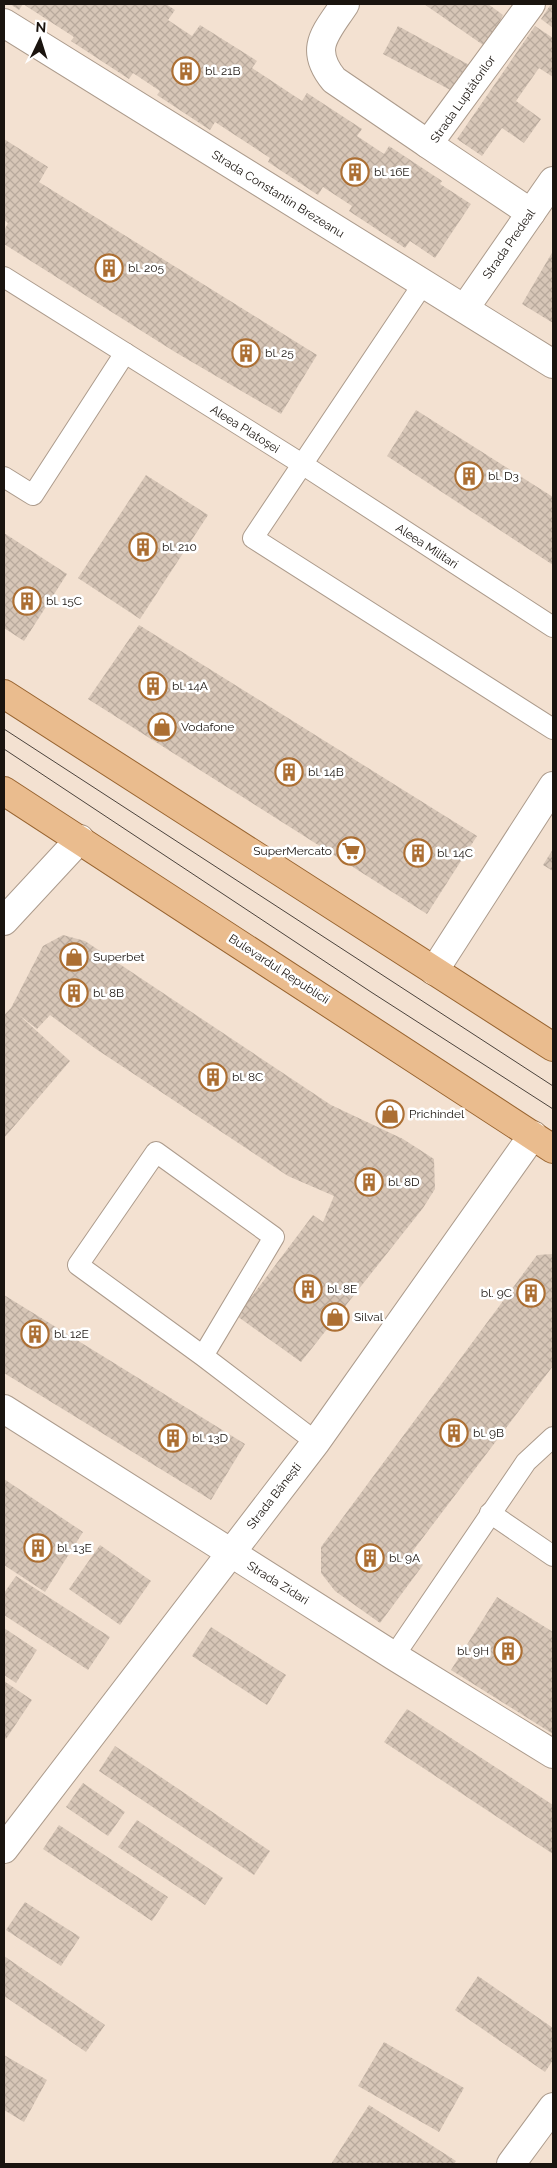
<svg xmlns="http://www.w3.org/2000/svg" width="557" height="2168" font-family="Raleway,sans-serif">
<style>
.building{fill:url(#building-cross-hatch)}
.lines{fill:none;stroke-linecap:round;stroke-linejoin:round}
.lane-casing{stroke:#ac9b8c;stroke-width:22}
.street-casing{stroke:#ac9b8c;stroke-width:30}
.primary-casing{stroke:#986430;stroke-width:30}
.lane{stroke:#fff;stroke-width:20}
.street{stroke:#fff;stroke-width:28}
.primary{stroke:#eabc8e;stroke-width:28}
.tram{stroke:#4c433c;stroke-width:1}
.labels{text-anchor:middle;dominant-baseline:central;stroke-width:5;stroke-linejoin:round;paint-order:stroke}
.poi-label{font-size:12px;fill:#1a140f;stroke:#fff;text-anchor:start}
.street-label{font-size:12px;fill:#1a140f;stroke:#fff}
</style>
<defs>
<pattern id="building-cross-hatch" width="8" height="8" patternUnits="userSpaceOnUse" patternTransform="scale(1.25)"><rect width="8" height="8" fill="#d7c6b7"/><path d="M0 0l8 8M0 8l8-8" fill="none" stroke="#b8a99c"/></pattern>
</defs>
<rect width="100%" height="100%" fill="#f3e1d1"/>
<!-- building -->
<g class="building">
<polygon points="10,4 23,4 19,10"/>
<polygon points="23,4 166,4 175,10 168,20 192,36 200,25 257,61 252,68 302,101 307,93 362,129 357,136 384,154 389,146 442,181 440,184 471,204 435,258 410,241 405,248 349,211 352,206 323,187 318,195 268,162 270,158 215,122 210,130 157,95 160,91 133,73 129,79 71,41 74,37"/>
<polygon points="424,4 488,4 503,15 486,47"/>
<polygon points="551,4 553,4 553,28 541,19"/>
<polygon points="398,26 471,66 456,93 383,54"/>
<polygon points="535,26 553,38 553,77 539,68 516,101 541,119 524,143 502,128 482,156 457,139"/>
<polygon points="4,139 48,167 39,182 317,355 281,414 175,352 4,244 4,231 8,223 4,220"/>
<polygon points="553,251 553,323 522,304"/>
<polygon points="416,410 553,497 553,565 387,456"/>
<polygon points="146,475 208,515 140,619 78,578"/>
<polygon points="4,533 67,574 24,641 4,628"/>
<polygon points="139,625 477,836 427,914 88,699"/>
<polygon points="553,849 553,871 543,865"/>
<polygon points="63,935 85,941 331,1105 403,1139 434,1159 435,1189 423,1208 301,1362 237,1316 313,1215 323,1222 334,1196 288,1176 96,1049 50,1015 37,1029 19,1015 70,1061 4,1138 4,1015 11,1008 43,946"/>
<polygon points="553,1254 553,1366 412,1552 423,1565 380,1623 335,1591 321,1573 321,1547 537,1255"/>
<polygon points="4,1295 245,1444 211,1500 4,1373"/>
<polygon points="4,1479 83,1532 45,1592 4,1565"/>
<polygon points="100,1545 151,1581 120,1625 69,1589"/>
<polygon points="16,1576 110,1637 88,1670 4,1615 4,1593"/>
<polygon points="497,1597 553,1632 553,1734 451,1670"/>
<polygon points="211,1627 286,1675 267,1705 192,1656"/>
<polygon points="4,1628 37,1650 16,1683 4,1675"/>
<polygon points="4,1681 32,1700 6,1739 4,1737"/>
<polygon points="407,1709 553,1805 553,1854 384,1742"/>
<polygon points="115,1746 270,1851 254,1875 99,1771"/>
<polygon points="83,1783 125,1812 108,1836 66,1807"/>
<polygon points="137,1820 223,1878 205,1905 118,1847"/>
<polygon points="59,1825 168,1897 152,1921 43,1849"/>
<polygon points="25,1902 80,1937 61,1966 6,1930"/>
<polygon points="4,1956 105,2025 86,2052 4,1996"/>
<polygon points="478,1976 553,2028 553,2060 545,2072 455,2010"/>
<polygon points="384,2042 464,2088 439,2132 358,2086"/>
<polygon points="4,2055 47,2080 24,2122 4,2110"/>
<polygon points="369,2105 456,2161 454,2164 331,2164"/>
</g>
<g class="lines">
<!-- lane casing -->
<g class="lane-casing">
<g id="lane">
<polyline points="4,277 302,464 553,627"/>
<polyline points="423,284 253,538 553,729"/>
<polyline points="4,477 33,495 125,353"/>
<polyline points="203,1356 274,1237 156,1152 78,1265 203,1356 316,1442"/>
<polyline points="490,1513 553,1556"/>
<polyline points="394,1656 526,1462 553,1437"/>
</g>
</g>
<!-- street casing -->
<g class="street-casing">
<g id="street">
<path d="M 345,4 C 326,33 308,48 334,80 L 428,144"/>
<polyline points="4,23 553,364"/>
<polyline points="531,213 428,144 531,4"/>
<polyline points="465,308 553,181"/>
<polyline points="4,921 80,839"/>
<polyline points="434,971 553,786"/>
<polyline points="4,1409 394,1656 553,1754"/>
<polyline points="4,1849 316,1442 533,1135"/>
<polyline points="511,2164 553,2107"/>
</g>
</g>
<!-- primary casing -->
<g class="primary-casing">
<g id="primary">
<polyline points="4,694 553,1047"/>
<polyline points="4,791 553,1149"/>
</g>
</g>
<!-- lane -->
<use href="#lane" class="lane"/>
<!-- street -->
<use href="#street" class="street"/>
<!-- primary -->
<use href="#primary" class="primary"/>
<!-- tram -->
<g class="tram">
<polyline points="4,729 553,1086"/>
<polyline points="4,749 371,992 553,1109"/>
</g>
</g>
<!-- icons -->
<defs>
<g id="building-ring" transform="scale(1.4375)"><circle r="9.5" fill="#fff" stroke="#ac6f33" stroke-width="1.5"/><path d="M-4-6H4V6H1V3H-1V6H-4ZM-2.5-4.3h1.7v1.8h-1.7ZM.8-4.3h1.7v1.8H.8ZM-2.5-1h1.7V.8h-1.7ZM.8-1h1.7V.8H.8Z" fill="#ac6f33"/></g>
<g id="shop-ring" transform="scale(1.4375)"><circle r="9.5" fill="#fff" stroke="#ac6f33" stroke-width="1.5"/><path d="M-5-2.5h2.3a2.7 3.5 0 0 1 5.4 0H5L5.5 6h-11ZM-1.5-2.5h3a1.5 2.3 0 0 0-3 0Z" fill="#ac6f33"/></g>
<g id="supermarket-ring" transform="scale(1.4375)"><circle r="9.5" fill="#fff" stroke="#ac6f33" stroke-width="1.5"/><path d="M-6-5.5h2.5l.6 2H6L4.5 2H-2.5L-4.4-4H-6ZM-1.5 3.2a1.3 1.3 0 1 0 .1 0ZM3 3.2a1.3 1.3 0 1 0 .1 0Z" fill="#ac6f33"/></g>
</defs>
<g fill-rule="evenodd">
<use href="#building-ring" x="186" y="71"/>
<use href="#building-ring" x="355" y="172"/>
<use href="#building-ring" x="109" y="268"/>
<use href="#building-ring" x="246" y="353"/>
<use href="#building-ring" x="469" y="476"/>
<use href="#building-ring" x="143" y="547"/>
<use href="#building-ring" x="27" y="601"/>
<use href="#building-ring" x="153" y="686"/>
<use href="#shop-ring" x="162" y="727"/>
<use href="#building-ring" x="289" y="772"/>
<use href="#supermarket-ring" x="351" y="851"/>
<use href="#building-ring" x="418" y="853"/>
<use href="#shop-ring" x="74" y="957"/>
<use href="#building-ring" x="74" y="993"/>
<use href="#building-ring" x="213" y="1077"/>
<use href="#shop-ring" x="390" y="1114"/>
<use href="#building-ring" x="369" y="1182"/>
<use href="#building-ring" x="308" y="1289"/>
<use href="#building-ring" x="531" y="1293"/>
<use href="#shop-ring" x="335" y="1317"/>
<use href="#building-ring" x="35" y="1334"/>
<use href="#building-ring" x="454" y="1433"/>
<use href="#building-ring" x="173" y="1438"/>
<use href="#building-ring" x="38" y="1548"/>
<use href="#building-ring" x="370" y="1558"/>
<use href="#building-ring" x="508" y="1651"/>
</g>
<g class="labels">
<!-- poi labels -->
<g class="poi-label">
<text x="205" y="71">bl. 21B</text>
<text x="374" y="172">bl. 16E</text>
<text x="128" y="268">bl. 205</text>
<text x="265" y="353">bl. 25</text>
<text x="488" y="476">bl. D3</text>
<text x="162" y="547">bl. 210</text>
<text x="46" y="601">bl. 15C</text>
<text x="172" y="686">bl. 14A</text>
<text x="181" y="727">Vodafone</text>
<text x="308" y="772">bl. 14B</text>
<text x="332" y="851" text-anchor="end">SuperMercato</text>
<text x="437" y="853">bl. 14C</text>
<text x="93" y="957">Superbet</text>
<text x="93" y="993">bl. 8B</text>
<text x="232" y="1077">bl. 8C</text>
<text x="409" y="1114">Prichindel</text>
<text x="388" y="1182">bl. 8D</text>
<text x="327" y="1289">bl. 8E</text>
<text x="512" y="1293" text-anchor="end">bl. 9C</text>
<text x="354" y="1317">Silval</text>
<text x="54" y="1334">bl. 12E</text>
<text x="473" y="1433">bl. 9B</text>
<text x="192" y="1438">bl. 13D</text>
<text x="57" y="1548">bl. 13E</text>
<text x="389" y="1558">bl. 9A</text>
<text x="489" y="1651" text-anchor="end">bl. 9H</text>
</g>
<!-- street labels -->
<g class="street-label">
<text transform="translate(463 99) rotate(-55)">Strada Luptătorilor</text>
<text transform="translate(278 194) rotate(32)">Strada Constantin Brezeanu</text>
<text transform="translate(509 244) rotate(-55)">Strada Predeal</text>
<text transform="translate(245 429) rotate(32)">Aleea Platoșei</text>
<text transform="translate(427 546) rotate(33)">Aleea Militari</text>
<text transform="translate(279 969) rotate(33)">Bulevardul Republicii</text>
<text transform="translate(274 1496) rotate(-52)">Strada Bănești</text>
<text transform="translate(278 1583) rotate(32)">Strada Zidari</text>
</g>
</g>
<!-- border -->
<rect width="557" height="2168" fill="none" stroke="#1a140f" stroke-width="10"/>
<!-- north arrow -->
<g transform="translate(40 40) rotate(4)" stroke="#ffffff" stroke-width="4" paint-order="stroke">
<path d="M0-4L9 19L0 12L-9 19Z" fill="#1a140f"/>
<text y="-8" font-size="14" font-weight="bold" text-anchor="middle" fill="#1a140f">N</text>
</g>
</svg>
